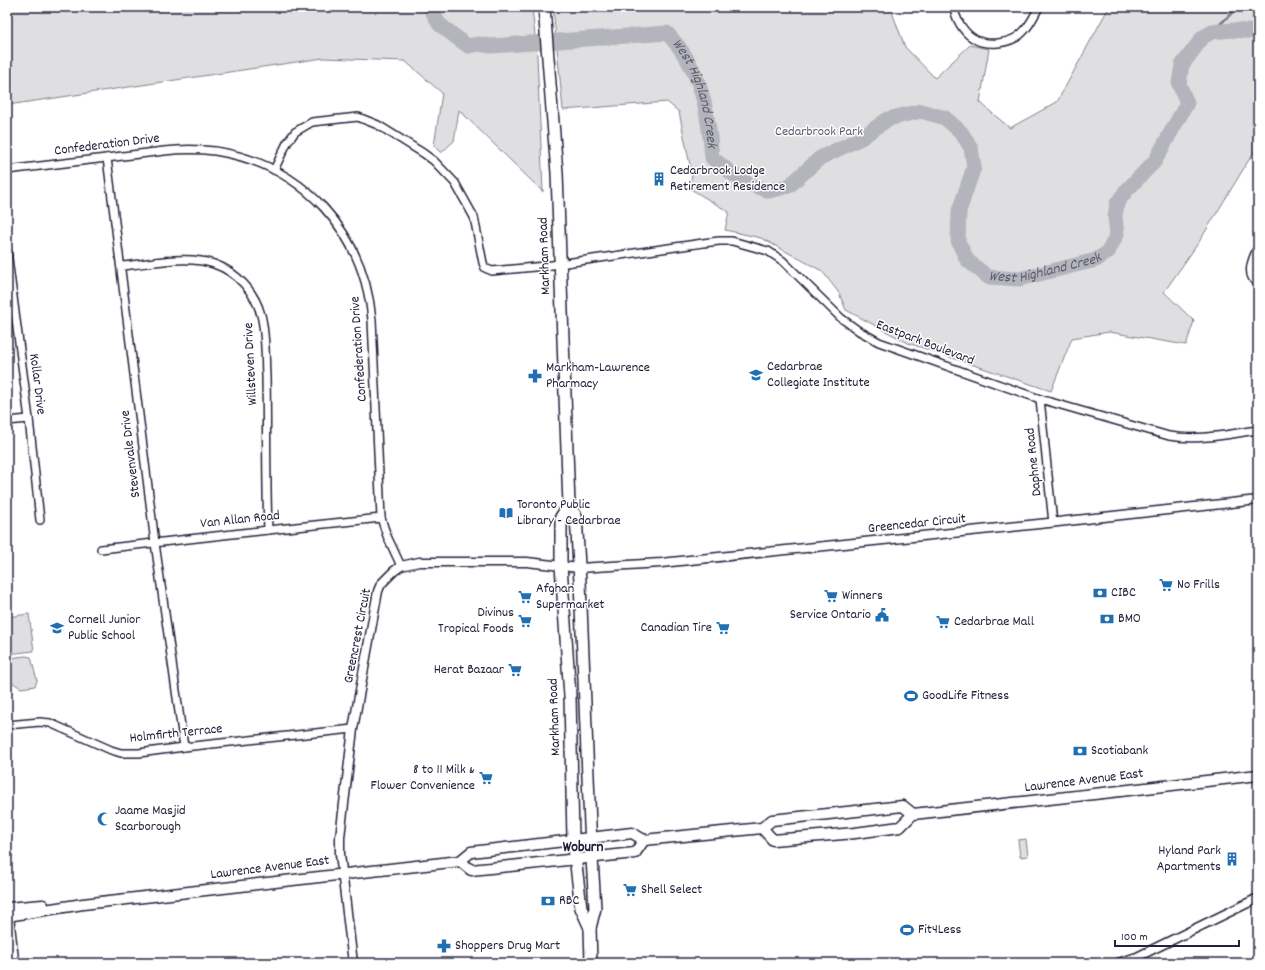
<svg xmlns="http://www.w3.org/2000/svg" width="1265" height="970" font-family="Dekko,sans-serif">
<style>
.green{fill:#dfdfe2;stroke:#80808e}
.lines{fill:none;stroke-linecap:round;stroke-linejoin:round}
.stream{stroke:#7a7a88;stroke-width:2.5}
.river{stroke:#b4b4bc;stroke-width:15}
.minor-casing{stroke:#22223b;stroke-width:10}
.tertiary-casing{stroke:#22223b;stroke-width:11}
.secondary-casing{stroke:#22223b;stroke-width:13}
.primary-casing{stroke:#22223b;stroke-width:14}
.minor{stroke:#fff;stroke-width:7}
.tertiary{stroke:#fff;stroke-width:8}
.secondary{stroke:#fff;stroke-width:10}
.primary{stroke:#fff;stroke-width:11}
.labels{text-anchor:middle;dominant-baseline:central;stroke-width:3;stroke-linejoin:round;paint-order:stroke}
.park-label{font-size:14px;fill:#5b5b6d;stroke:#fff}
.street-label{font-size:14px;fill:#22223b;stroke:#fff}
.poi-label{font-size:14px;fill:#22223b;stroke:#fff;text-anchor:start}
.water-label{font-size:15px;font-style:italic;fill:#5c5c6f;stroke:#fff}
.neighbourhood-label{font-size:15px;font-weight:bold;fill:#22223b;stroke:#fff}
</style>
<rect width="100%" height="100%" fill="#fff"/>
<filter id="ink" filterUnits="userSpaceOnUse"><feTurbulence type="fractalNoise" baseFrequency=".025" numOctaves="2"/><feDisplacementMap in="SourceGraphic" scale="8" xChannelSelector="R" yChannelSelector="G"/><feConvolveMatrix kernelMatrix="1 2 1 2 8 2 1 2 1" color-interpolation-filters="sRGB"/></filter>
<g filter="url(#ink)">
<!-- green -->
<g class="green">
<polygon points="7,7 532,7 537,56 543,192 459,110 454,141 441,153 434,146 442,93 405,61 323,58 8,105"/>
<polygon points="553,7 893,7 893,15 905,47 935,78 970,45 989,49 980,102 992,113 1010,128 1057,102 1109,7 1258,7 1258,145 1199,242 1164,292 1194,321 1186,345 1109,332 1072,338 1051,391 908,343 846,310 839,293 822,271 761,238 725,230 729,212 689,188 692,175 679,112 667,102 563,110"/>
<polygon points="29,614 34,651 7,654 7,617"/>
<polygon points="25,656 31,657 37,681 35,686 21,688 7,679 7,662 10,658"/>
<polygon points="1026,839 1028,856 1020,857 1018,840"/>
</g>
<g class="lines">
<!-- stream -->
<polyline class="stream" points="1212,32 1238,7"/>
<!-- river -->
<path class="river" id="s1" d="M 430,7 L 439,24 L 461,41 L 468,46 L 479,44 L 491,46 L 667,33 C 672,39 677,44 681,50 C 704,81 709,121 712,158 L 730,172 L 748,184 L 769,191 L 789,186 L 820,158 L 861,138 L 888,119 L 921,111 L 945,118 L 961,132 L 971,148 L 974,167 L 959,211 L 958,241 L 967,260 L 988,277 L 1019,279 L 1096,260 L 1108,252 L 1117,234 L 1115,217 L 1117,203 L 1126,191 L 1155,161 L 1187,103 L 1179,84 L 1182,65 L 1203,37 L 1212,32 L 1232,30 L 1258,32"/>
<!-- minor casing -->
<g class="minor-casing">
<g id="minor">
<path d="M 954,7 C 955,18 963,32 973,38 C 986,47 1011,44 1022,33 C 1030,26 1034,16 1039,7"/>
<polyline points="107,158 155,543 184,747"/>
<path d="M 7,170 L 164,151 C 181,149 198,149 215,151 C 304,165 364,232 372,320 L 381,518 L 387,536 L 401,566"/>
<path d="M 274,170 L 287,143 L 295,132 L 312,122 L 358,117 L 378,125 L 423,153 L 434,161 L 455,183 L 474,217 L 483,263 L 485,268 L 492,271 L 545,266 L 703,243 L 719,241 L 732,241 L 768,251 L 783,261 L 841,318 L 859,331 L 879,342 L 1040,399 L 1169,436 C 1199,441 1228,434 1258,430"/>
<path d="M 1258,247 C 1253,257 1244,276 1258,283"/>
<polyline points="7,251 29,419 40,520"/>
<path d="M 121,266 C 150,264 186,254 214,264 C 237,272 255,292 261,315 C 266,334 265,356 266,375 C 267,427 266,478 268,530"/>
<polyline points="1040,399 1053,523"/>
<polyline points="7,421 29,419"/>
<polyline points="101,549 268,530 381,518"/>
<polyline points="7,725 40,722 50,723 111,750 121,753 139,753 184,747 353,729"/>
<polyline points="9,912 15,963"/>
</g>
</g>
<!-- tertiary casing -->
<g class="tertiary-casing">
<g id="tertiary">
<polyline points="353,963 340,854 340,837 353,729 378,591 381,584 394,571 401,566 419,562 527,562 579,568 661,563 1058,522 1258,500"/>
<polyline points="1118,963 1137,957 1258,898"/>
</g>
</g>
<!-- secondary casing -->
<g class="secondary-casing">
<g id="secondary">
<polyline points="762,828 773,840 855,833 900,827 913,814 1103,793 1258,775"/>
<polyline points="460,861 471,870 635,853 644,840"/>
<polyline points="7,908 43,905"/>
<polyline points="7,916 83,904 460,861 471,852 632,833 644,840 762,828 772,820 903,806 913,814"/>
</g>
</g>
<!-- primary casing -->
<g class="primary-casing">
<g id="primary">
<polyline points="544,7 557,173 569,505 576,516 580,582 590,825 595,908 590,928 591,963"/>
<polyline points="569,505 561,517 561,566 570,696 573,839 581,908 590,928"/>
</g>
</g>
<!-- minor -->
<use href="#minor" class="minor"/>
<!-- tertiary -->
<use href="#tertiary" class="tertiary"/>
<!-- secondary -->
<use href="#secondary" class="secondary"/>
<!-- primary -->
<use href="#primary" class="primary"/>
</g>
</g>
<!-- icons -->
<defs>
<g id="building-bare" transform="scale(1.08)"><path d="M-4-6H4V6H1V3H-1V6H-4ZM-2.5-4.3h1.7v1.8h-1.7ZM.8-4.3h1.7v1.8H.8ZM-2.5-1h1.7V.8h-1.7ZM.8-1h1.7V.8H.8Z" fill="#1f6fb2" stroke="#fff" stroke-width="2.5" paint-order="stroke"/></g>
<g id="school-bare" transform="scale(1.08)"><path d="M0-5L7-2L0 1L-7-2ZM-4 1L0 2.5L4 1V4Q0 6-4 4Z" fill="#1f6fb2" stroke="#fff" stroke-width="2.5" paint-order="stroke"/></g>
<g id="pharmacy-bare" transform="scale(1.08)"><path d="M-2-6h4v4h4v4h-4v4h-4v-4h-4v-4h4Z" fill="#1f6fb2" stroke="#fff" stroke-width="2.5" paint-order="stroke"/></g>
<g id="library-bare" transform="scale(1.08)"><path d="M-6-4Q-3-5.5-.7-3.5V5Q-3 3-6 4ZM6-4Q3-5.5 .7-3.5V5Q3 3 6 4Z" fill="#1f6fb2" stroke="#fff" stroke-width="2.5" paint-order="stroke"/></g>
<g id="supermarket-bare" transform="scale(1.08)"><path d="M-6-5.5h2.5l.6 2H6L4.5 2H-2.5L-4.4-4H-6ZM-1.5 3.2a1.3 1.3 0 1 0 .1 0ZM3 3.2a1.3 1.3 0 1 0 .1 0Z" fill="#1f6fb2" stroke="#fff" stroke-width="2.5" paint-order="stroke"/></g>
<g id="bank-bare" transform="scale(1.08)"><path d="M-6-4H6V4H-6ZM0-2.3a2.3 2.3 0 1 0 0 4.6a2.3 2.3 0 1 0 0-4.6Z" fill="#1f6fb2" stroke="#fff" stroke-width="2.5" paint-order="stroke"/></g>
<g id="civic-bare" transform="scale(1.08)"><path d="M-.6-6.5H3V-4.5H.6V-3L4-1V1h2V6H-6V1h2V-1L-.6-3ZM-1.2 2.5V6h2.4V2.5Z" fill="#1f6fb2" stroke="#fff" stroke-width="2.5" paint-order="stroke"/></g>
<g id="stadium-bare" transform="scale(1.08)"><path d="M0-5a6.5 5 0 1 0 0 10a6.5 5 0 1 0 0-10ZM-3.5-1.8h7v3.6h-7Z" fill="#1f6fb2" stroke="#fff" stroke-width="2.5" paint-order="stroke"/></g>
<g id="mosque-bare" transform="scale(1.08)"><path d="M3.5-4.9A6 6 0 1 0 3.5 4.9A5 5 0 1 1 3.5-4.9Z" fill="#1f6fb2" stroke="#fff" stroke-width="2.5" paint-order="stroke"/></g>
</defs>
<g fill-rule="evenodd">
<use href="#building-bare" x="659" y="179"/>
<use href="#school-bare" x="756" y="375"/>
<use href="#pharmacy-bare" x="535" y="376"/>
<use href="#library-bare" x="506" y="513"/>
<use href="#supermarket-bare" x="1166" y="585"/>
<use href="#bank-bare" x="1100" y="593"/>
<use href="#supermarket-bare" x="831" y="596"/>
<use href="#supermarket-bare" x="525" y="597"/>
<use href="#civic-bare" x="882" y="615"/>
<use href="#bank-bare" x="1107" y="619"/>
<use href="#supermarket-bare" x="525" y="621"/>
<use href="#supermarket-bare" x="943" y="622"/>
<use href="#school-bare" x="57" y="628"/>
<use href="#supermarket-bare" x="723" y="628"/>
<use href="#supermarket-bare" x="515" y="670"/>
<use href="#stadium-bare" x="911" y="696"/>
<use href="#bank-bare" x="1080" y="751"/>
<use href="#supermarket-bare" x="486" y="778"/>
<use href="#mosque-bare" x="104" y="819"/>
<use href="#building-bare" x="1232" y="859"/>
<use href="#supermarket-bare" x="630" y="890"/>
<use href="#bank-bare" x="548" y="901"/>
<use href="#stadium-bare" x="907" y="930"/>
<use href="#pharmacy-bare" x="444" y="946"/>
</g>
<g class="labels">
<!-- park labels -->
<g class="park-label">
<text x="819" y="132">Cedarbrook Park</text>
</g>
<!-- street labels -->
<g class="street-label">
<text transform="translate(107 145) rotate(-7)">Confederation Drive</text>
<text transform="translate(545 256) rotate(-92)">Markham Road</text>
<text transform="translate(925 343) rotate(21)">Eastpark Boulevard</text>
<text transform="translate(359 349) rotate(-94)">Confederation Drive</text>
<text transform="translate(251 364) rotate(-93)">Willsteven Drive</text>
<text transform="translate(37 384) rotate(83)">Kollar Drive</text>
<text transform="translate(131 454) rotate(-97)">Stevenvale Drive</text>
<text transform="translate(1034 462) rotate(-96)">Daphne Road</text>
<text transform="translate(240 520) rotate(-6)">Van Allan Road</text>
<text transform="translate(917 524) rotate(-6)">Greencedar Circuit</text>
<text transform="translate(358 636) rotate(-79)">Greencrest Circuit</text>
<text transform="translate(555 717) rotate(-92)">Markham Road</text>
<text transform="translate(176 734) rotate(-6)">Holmfirth Terrace</text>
<text transform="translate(1084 781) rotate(-7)">Lawrence Avenue East</text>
<text transform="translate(270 868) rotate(-7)">Lawrence Avenue East</text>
</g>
<!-- poi labels -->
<g class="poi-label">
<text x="670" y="171">Cedarbrook Lodge<tspan x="670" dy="16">Retirement Residence</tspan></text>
<text x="767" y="367">Cedarbrae<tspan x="767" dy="16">Collegiate Institute</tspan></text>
<text x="546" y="368">Markham-Lawrence<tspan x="546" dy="16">Pharmacy</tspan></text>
<text x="517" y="505">Toronto Public<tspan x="517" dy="16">Library - Cedarbrae</tspan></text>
<text x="1177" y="585">No Frills</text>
<text x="536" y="589">Afghan<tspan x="536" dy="16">Supermarket</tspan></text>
<text x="1111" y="593">CIBC</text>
<text x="842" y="596">Winners</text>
<text x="514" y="613" text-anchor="end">Divinus<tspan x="514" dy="16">Tropical Foods</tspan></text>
<text x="871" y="615" text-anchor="end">Service Ontario</text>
<text x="1118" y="619">BMO</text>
<text x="68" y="620">Cornell Junior<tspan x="68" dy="16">Public School</tspan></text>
<text x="954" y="622">Cedarbrae Mall</text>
<text x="712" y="628" text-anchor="end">Canadian Tire</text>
<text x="504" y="670" text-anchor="end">Herat Bazaar</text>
<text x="922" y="696">GoodLife Fitness</text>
<text x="1091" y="751">Scotiabank</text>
<text x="475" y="770" text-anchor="end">8 to 11 Milk &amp;<tspan x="475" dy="16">Flower Convenience</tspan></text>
<text x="115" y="811">Jaame Masjid<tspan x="115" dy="16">Scarborough</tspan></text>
<text x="1221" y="851" text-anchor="end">Hyland Park<tspan x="1221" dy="16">Apartments</tspan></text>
<text x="641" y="890">Shell Select</text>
<text x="559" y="901">RBC</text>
<text x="918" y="930">Fit4Less</text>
<text x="455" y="946">Shoppers Drug Mart</text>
</g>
<!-- water labels -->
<g class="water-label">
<text stroke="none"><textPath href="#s1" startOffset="324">West Highland Creek</textPath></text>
<text stroke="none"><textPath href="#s1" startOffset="900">West Highland Creek</textPath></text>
</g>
<!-- neighbourhood labels -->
<g class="neighbourhood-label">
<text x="583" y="848">Woburn</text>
</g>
</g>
<!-- margin -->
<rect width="1265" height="970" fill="none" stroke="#fff" stroke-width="24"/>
<rect x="12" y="12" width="1241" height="946" fill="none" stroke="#22223b" stroke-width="1.5" filter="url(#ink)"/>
<!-- scale -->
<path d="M1115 940v6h124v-6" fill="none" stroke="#22223b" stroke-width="2"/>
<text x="1121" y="940" font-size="12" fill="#22223b" stroke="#ffffff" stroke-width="3" paint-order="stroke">100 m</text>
</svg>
